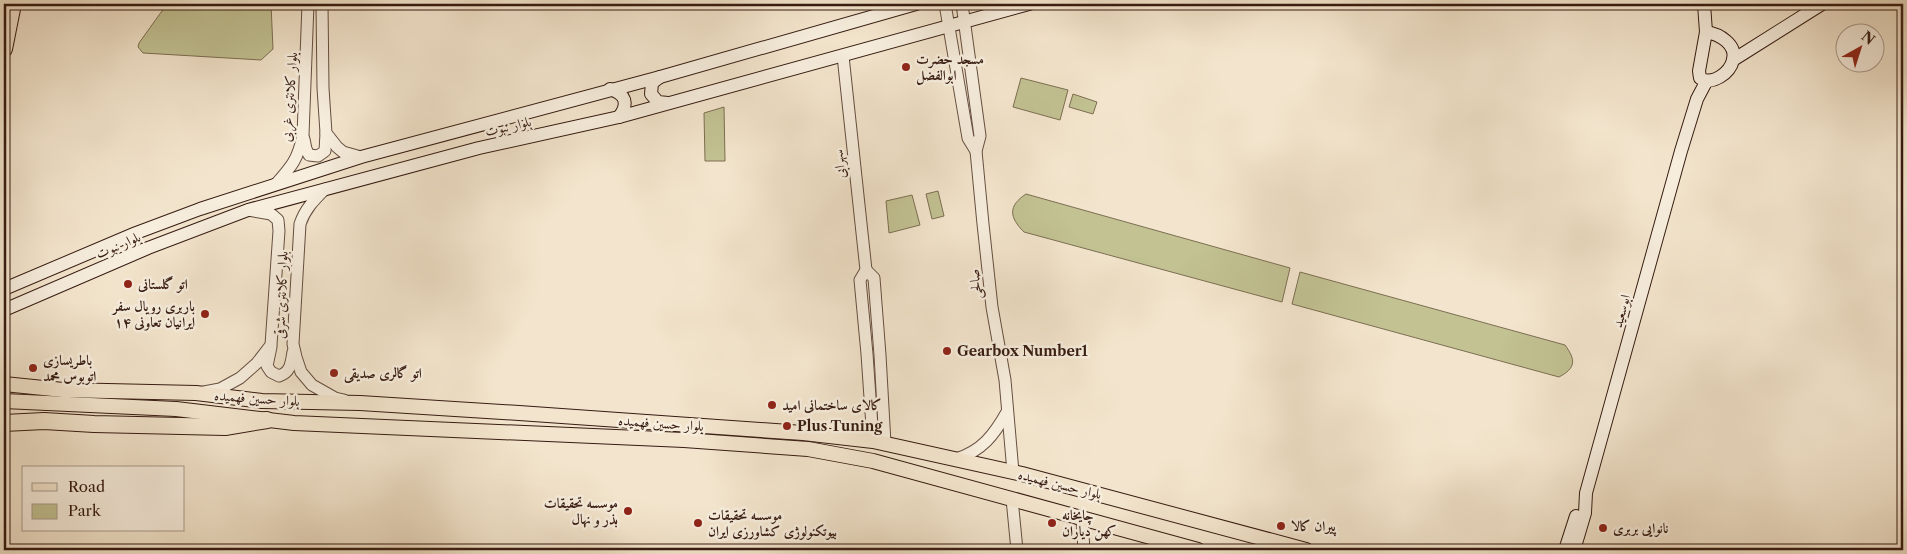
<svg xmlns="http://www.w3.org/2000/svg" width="1907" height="554" font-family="'Libre Caslon Text',Amiri,serif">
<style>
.green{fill:#c2c293;stroke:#7c6e52}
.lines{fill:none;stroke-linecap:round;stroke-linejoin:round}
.tertiary-casing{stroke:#654e40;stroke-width:13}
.secondary-casing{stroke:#361b11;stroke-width:14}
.primary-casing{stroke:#361b11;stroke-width:16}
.motorway-casing{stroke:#361b11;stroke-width:18}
.tertiary{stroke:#f7eede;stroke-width:11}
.secondary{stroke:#f7eede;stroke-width:12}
.primary{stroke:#f3e5cd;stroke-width:14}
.motorway{stroke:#f3e5cd;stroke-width:16}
.poi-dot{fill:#8f2418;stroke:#f7eede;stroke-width:2}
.labels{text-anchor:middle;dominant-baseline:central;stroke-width:5;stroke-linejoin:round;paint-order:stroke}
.poi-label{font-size:14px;font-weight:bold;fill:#361b11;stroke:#f7eede;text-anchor:start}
.street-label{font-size:14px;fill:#361b11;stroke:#f7eede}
</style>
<rect width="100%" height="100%" fill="#f3e5cd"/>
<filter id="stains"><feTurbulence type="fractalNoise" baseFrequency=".004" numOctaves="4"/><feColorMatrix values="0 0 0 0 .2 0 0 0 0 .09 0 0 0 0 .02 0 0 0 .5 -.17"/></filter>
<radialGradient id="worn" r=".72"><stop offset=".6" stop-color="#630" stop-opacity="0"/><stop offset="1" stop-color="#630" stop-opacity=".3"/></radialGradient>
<!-- green -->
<g class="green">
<polygon points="167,4 271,4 273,49 261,60 143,53 138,47 139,43"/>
<polygon points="1021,78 1068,90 1060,120 1013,107"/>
<polygon points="1073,94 1097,102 1093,114 1069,107"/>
<polygon points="724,107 725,161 705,161 704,113"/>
<polygon points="938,191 944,216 932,219 926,194"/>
<path d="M 1026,194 L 1290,268 L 1282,302 L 1024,232 C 1009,217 1008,206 1026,194 Z"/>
<polygon points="912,195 920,225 889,233 886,201"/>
<path d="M 1300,272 L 1565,345 C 1576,360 1576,368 1559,377 L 1292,304 Z"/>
</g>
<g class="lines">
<!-- tertiary casing -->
<g class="tertiary-casing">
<g id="tertiary">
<polyline points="322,4 323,88 326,133 337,147 343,152 361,157"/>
<polyline points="945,4 968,138 976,151"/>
<polyline points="962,4 980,136 976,151 983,224 992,307 1005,380 1013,472"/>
<polyline points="843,56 866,270 860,280 867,354 873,441"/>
<polyline points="304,139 306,149 309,155 318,156 325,151 326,133"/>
<path d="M 276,184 C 292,166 298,159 303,135 L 308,4"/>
<path d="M 325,189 C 314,200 305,209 300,224 L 293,344 L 296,357 L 301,372 L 312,385 L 335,398 L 344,400"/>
<polyline points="866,270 874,278 880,355 885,443"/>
<path d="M 271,347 L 267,366 L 271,372 L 279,376 C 291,372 291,363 293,352"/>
<polyline points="204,392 220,389 240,378 257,363 271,345 279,231 278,220 271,214 248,210"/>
<path d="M 956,459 C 982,451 994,435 1007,412"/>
<polyline points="1012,499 1017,550"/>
<polyline points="1082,519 1084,550"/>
</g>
</g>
<!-- secondary casing -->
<g class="secondary-casing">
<g id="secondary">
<polyline points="1704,4 1706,32"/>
<path d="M 1706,32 C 1719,34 1737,44 1733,60 C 1730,73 1712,86 1700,78 L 1699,71 Z"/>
<polyline points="1733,60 1822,4"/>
<polyline points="660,77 652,83 651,94 658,102 668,103"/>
<path d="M 610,89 C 626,94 629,104 619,117"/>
<polyline points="4,289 136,233 200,209 361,157 660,77 916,4"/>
<polyline points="4,310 148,248 248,210 479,148 619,117 1029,4"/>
<polyline points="1565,550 1576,516"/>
<polyline points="1574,550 1585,513 1586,493 1681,151 1697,99 1706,82"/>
</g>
</g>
<!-- primary casing -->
<g class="primary-casing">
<g id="primary">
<polyline points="4,384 63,390 196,393 262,401 360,403 519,413 803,433 873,441 1022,474 1306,550"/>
<polyline points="4,401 176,409 294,423 684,440 808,449 873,461 1198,550"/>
</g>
</g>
<!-- motorway casing -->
<g class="motorway-casing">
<g id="motorway">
<polyline points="4,49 13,4"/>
<polyline points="4,423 44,421 94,424 225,427 267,420"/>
</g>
</g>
<!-- tertiary -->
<use href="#tertiary" class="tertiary"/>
<!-- secondary -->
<use href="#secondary" class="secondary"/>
<!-- primary -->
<use href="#primary" class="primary"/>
<!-- motorway -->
<use href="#motorway" class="motorway"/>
</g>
<!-- markers -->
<g class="poi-dot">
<circle cx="906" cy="67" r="5"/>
<circle cx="128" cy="284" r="5"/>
<circle cx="205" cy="314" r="5"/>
<circle cx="947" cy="351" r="5"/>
<circle cx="33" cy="368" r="5"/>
<circle cx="334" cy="373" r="5"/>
<circle cx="772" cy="405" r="5"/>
<circle cx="787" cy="426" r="5"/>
<circle cx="628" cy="511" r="5"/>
<circle cx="698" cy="523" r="5"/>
<circle cx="1052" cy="523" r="5"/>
<circle cx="1281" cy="526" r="5"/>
<circle cx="1603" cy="528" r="5"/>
</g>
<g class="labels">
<!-- poi labels -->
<g class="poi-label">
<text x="916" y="59">مسجد حضرت<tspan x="916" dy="16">ابوالفضل</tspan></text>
<text x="138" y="284">اتو گلستانی</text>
<text x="195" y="306" text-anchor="end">باربری رویال سفر<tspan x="195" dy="16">ایرانیان تعاونی ۱۴</tspan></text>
<text x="957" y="351">Gearbox Number1</text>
<text x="43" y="360">باطریسازی<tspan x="43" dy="16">اتوبوس محمد</tspan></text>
<text x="344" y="373">اتو گالری صدیقی</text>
<text x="782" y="405">کالای ساختمانی امید</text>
<text x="797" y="426">Plus Tuning</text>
<text x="618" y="503" text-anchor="end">موسسه تحقیقات<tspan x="618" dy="16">بذر و نهال</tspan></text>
<text x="708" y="515">موسسه تحقیقات<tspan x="708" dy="16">بیوتکنولوژی کشاورزی ایران</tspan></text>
<text x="1062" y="515">چایخانه<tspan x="1062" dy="16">کهن دیاران</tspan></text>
<text x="1291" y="526">پیران کالا</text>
<text x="1613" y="528">نانوایی بربری</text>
</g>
<!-- street labels -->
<g class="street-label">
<text transform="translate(289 97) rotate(-86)">بلوار کلانتری غربی</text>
<text transform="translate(508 126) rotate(-13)">بلوار نبوت</text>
<text transform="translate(839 164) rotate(-96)">سهرابی</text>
<text transform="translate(118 245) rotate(-23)">بلوار نبوت</text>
<text transform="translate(975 284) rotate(-96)">صالحی</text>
<text transform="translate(281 295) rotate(-88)">بلوار کلانتری شرقی</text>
<text transform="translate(1621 311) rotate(-75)">ابوسعید</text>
<text transform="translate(257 398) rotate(4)">بلوار حسین فهمیده</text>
<text transform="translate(661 423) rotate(4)">بلوار حسین فهمیده</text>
<text transform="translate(1060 484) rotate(14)">بلوار حسین فهمیده</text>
</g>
</g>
<!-- margin -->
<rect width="1907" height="554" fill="none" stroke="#f3e5cd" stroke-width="20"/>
<rect x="5" y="5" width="1897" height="544" fill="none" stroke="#361b11" stroke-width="2.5"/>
<rect x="10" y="10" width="1887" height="534" fill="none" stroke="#361b11"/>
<!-- legend -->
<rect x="22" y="466" width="162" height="65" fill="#f7eede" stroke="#aa9a8c"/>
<rect x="32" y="483" width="25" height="8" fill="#f3e5cd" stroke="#aa9a8c"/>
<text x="68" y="492" font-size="15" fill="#361b11">Road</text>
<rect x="32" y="504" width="25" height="15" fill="#c2c293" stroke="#aa9a8c"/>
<text x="68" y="516" font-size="15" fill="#361b11">Park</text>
<!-- north arrow -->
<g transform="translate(1860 48) rotate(39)"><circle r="24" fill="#f7eede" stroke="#aa9a8c"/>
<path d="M0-4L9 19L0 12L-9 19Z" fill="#8f2418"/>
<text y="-8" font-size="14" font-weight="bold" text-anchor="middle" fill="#361b11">N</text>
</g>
<rect width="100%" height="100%" filter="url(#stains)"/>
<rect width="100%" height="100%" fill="url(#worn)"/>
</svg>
